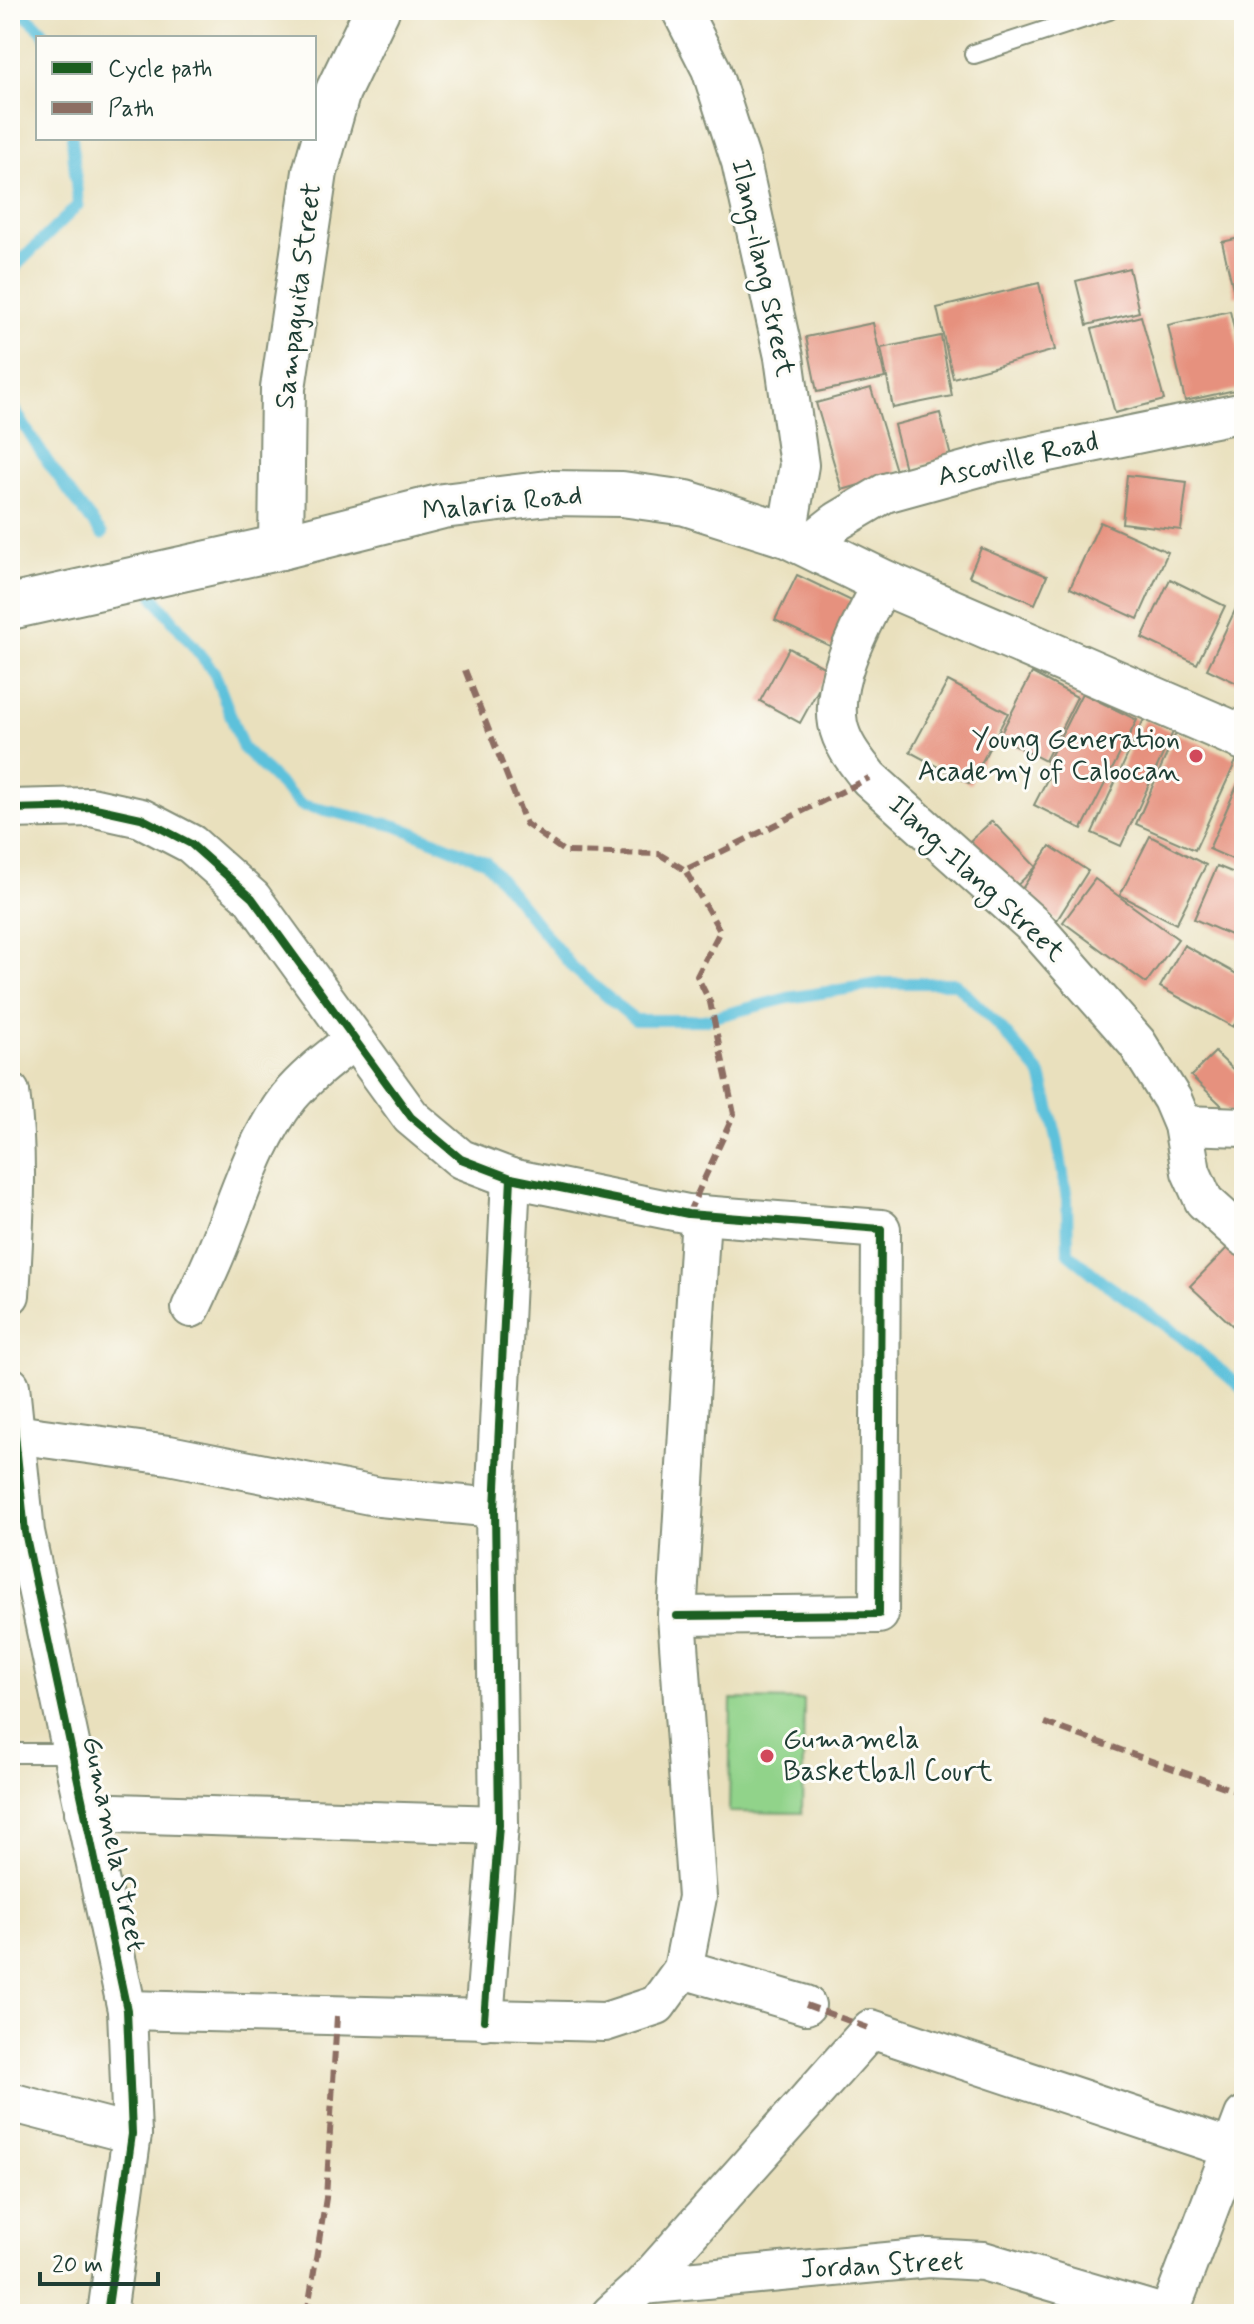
<svg xmlns="http://www.w3.org/2000/svg" width="1254" height="2324" font-family="Mynerve,sans-serif">
<style>
.pitch{fill:#91d38a;stroke:#58885f;stroke-width:2}
.lines{fill:none;stroke-linecap:round;stroke-linejoin:round}
.stream{stroke:#5dc1db;stroke-width:12}
.building{fill:#e6917e}
.service-casing{stroke:#848e78;stroke-width:22}
.minor-casing{stroke:#848e78;stroke-width:42}
.tertiary-casing{stroke:#848e78;stroke-width:48}
.secondary-casing{stroke:#848e78;stroke-width:48}
.service{stroke:#fff;stroke-width:18}
.minor{stroke:#fff;stroke-width:38}
.tertiary{stroke:#fff;stroke-width:44}
.secondary{stroke:#fff;stroke-width:44}
.quiet{stroke:#8d6e63;stroke-width:6;stroke-dasharray:12 6;stroke-linecap:butt}
.cycleway-casing{stroke:#fdfcf7;stroke-width:13}
.cycleway{stroke:#1b5e20;stroke-width:8}
.poi-dot{fill:#d1495b;stroke:#fdfcf7;stroke-width:3}
.labels{text-anchor:middle;dominant-baseline:central;stroke-width:6;stroke-linejoin:round;paint-order:stroke}
.street-label{font-size:28px;fill:#1f3d34;stroke:#fdfcf7}
.poi-label{font-size:28px;fill:#1f3d34;stroke:#fdfcf7;text-anchor:end}
</style>
<rect width="100%" height="100%" fill="#fdfcf7"/>
<filter id="ink" filterUnits="userSpaceOnUse"><feTurbulence type="fractalNoise" baseFrequency=".0125" numOctaves="2"/><feDisplacementMap in="SourceGraphic" scale="16" xChannelSelector="R" yChannelSelector="G"/><feConvolveMatrix kernelMatrix="1 2 1 2 8 2 1 2 1" color-interpolation-filters="sRGB"/></filter>
<filter id="wash" filterUnits="userSpaceOnUse"><feTurbulence type="fractalNoise" baseFrequency=".006" numOctaves="4" result="noise"/><feDisplacementMap in="SourceGraphic" scale="32" xChannelSelector="R" yChannelSelector="G"/><feGaussianBlur stdDeviation="1.8" result="paint"/><feColorMatrix in="noise" values="0 0 0 0 0 0 0 0 0 0 0 0 0 0 0 0 0 1.4 0 .05"/><feComposite in="paint" operator="in"/></filter>
<g filter="url(#wash)">
<rect width="100%" height="100%" fill="#e9e0bd"/>
<!-- pitch -->
<polygon class="pitch" points="731,1699 804,1700 802,1813 729,1812"/>
<g class="lines">
<!-- stream -->
<g class="stream">
<polyline points="19,10 42,30 46,38"/>
<polyline points="10,281 16,266 78,205 72,138"/>
<path d="M 10,400 C 35,448 68,492 102,534"/>
<polyline points="154,597 214,672 243,748 301,805 397,826 486,862 573,968 635,1020 703,1020 788,998 885,983 955,983 999,1026 1041,1075 1057,1138 1067,1199 1068,1253 1102,1281 1179,1335 1244,1390"/>
</g>
</g>
<g id="blocks">
<!-- building -->
<g class="building">
<polygon points="1244,237 1244,294 1235,297 1222,242"/>
<polygon points="1129,268 1139,312 1087,325 1076,281"/>
<polygon points="1039,283 1055,350 953,378 937,308"/>
<polygon points="1230,311 1244,372 1244,388 1185,401 1168,325"/>
<polygon points="1141,316 1164,400 1115,413 1092,329"/>
<polygon points="873,323 885,378 817,392 806,337"/>
<polygon points="941,336 952,396 893,408 881,348"/>
<polygon points="871,388 897,474 842,490 816,403"/>
<polygon points="940,413 951,457 905,469 894,425"/>
<polygon points="1127,475 1187,482 1181,530 1122,523"/>
<polygon points="1100,522 1168,552 1138,619 1070,588"/>
<polygon points="981,548 1047,576 1035,604 969,576"/>
<polygon points="797,575 858,604 836,649 775,620"/>
<polygon points="1170,579 1225,606 1197,664 1142,638"/>
<polygon points="1239,602 1244,605 1243,686 1207,669"/>
<polygon points="789,648 829,670 800,723 760,701"/>
<polygon points="1032,673 1077,697 1045,761 999,737"/>
<polygon points="948,681 1008,713 970,784 910,752"/>
<polygon points="1082,693 1137,720 1082,829 1034,805 1054,766 1047,763"/>
<polygon points="1144,719 1173,732 1121,846 1092,833"/>
<polygon points="1176,733 1237,759 1195,850 1136,824"/>
<polygon points="1244,770 1244,862 1243,864 1209,849"/>
<polygon points="992,821 1036,867 1006,896 961,849"/>
<polygon points="1150,836 1206,865 1176,924 1120,895"/>
<polygon points="1050,846 1088,871 1057,920 1018,895"/>
<polygon points="1217,866 1244,877 1244,941 1194,919"/>
<polygon points="1095,879 1178,939 1146,983 1063,922"/>
<polygon points="1184,945 1244,978 1244,1008 1233,1027 1160,987"/>
<polygon points="1215,1052 1244,1080 1244,1113 1237,1120 1191,1076"/>
<polygon points="1229,1246 1244,1256 1244,1315 1233,1326 1190,1286"/>
</g>
</g>
</g>
<g filter="url(#ink)">
<use href="#blocks" fill-opacity="0" stroke="#848e78" stroke-width="2"/>
<g class="lines">
<!-- service casing -->
<g class="service-casing">
<g id="service">
<polyline points="974,54 1109,10"/>
<polyline points="10,1753 70,1753"/>
</g>
</g>
<!-- minor casing -->
<g class="minor-casing">
<g id="minor">
<polyline points="681,10 711,69 741,162 784,357 799,465 787,535"/>
<polyline points="806,546 838,521 885,493 994,463 1244,412"/>
<path d="M 883,582 C 863,622 830,678 838,724 C 842,745 856,761 869,778 L 1034,926 L 1137,1043 L 1172,1099 L 1183,1125 L 1191,1172 L 1204,1201 L 1244,1237"/>
<polyline points="10,809 91,807 141,818 191,844 252,898 411,1117 461,1159 511,1178 688,1214 881,1229 879,1614 677,1616"/>
<path d="M 10,1092 C 19,1159 14,1228 10,1295"/>
<polyline points="1183,1125 1244,1127"/>
<path d="M 191,1308 C 202,1284 214,1260 223,1235 C 242,1188 257,1138 289,1097 C 307,1075 331,1058 353,1040"/>
<polyline points="10,1386 25,1532 127,2010 132,2134 107,2314"/>
<polyline points="14,1434 169,1455 380,1497 495,1508"/>
<polyline points="84,1812 499,1825"/>
<polyline points="683,1969 697,1897 677,1616 701,1215"/>
<polyline points="127,2010 605,2022 657,2005 683,1969 806,2005"/>
<polyline points="484,2020 499,1825 495,1508 511,1178"/>
<polyline points="10,2102 132,2134"/>
<polyline points="643,2285 929,2258 983,2261 1163,2314"/>
<polyline points="611,2314 643,2285 871,2029 1232,2149"/>
<polyline points="1169,2314 1244,2116"/>
</g>
</g>
<!-- tertiary casing -->
<g class="tertiary-casing">
<polyline id="tertiary" points="281,547 283,388 315,172 338,91 377,10"/>
</g>
<!-- secondary casing -->
<g class="secondary-casing">
<polyline id="secondary" points="10,607 281,547 443,506 548,493 622,494 686,503 787,535 883,582 1244,738"/>
</g>
<!-- service -->
<use href="#service" class="service"/>
<!-- minor -->
<use href="#minor" class="minor"/>
<!-- tertiary -->
<use href="#tertiary" class="tertiary"/>
<!-- secondary -->
<use href="#secondary" class="secondary"/>
<!-- quiet -->
<g class="quiet">
<polyline points="465,670 526,824 565,852 659,854 685,870"/>
<polyline points="688,1214 734,1114 710,1002 697,976 720,931 685,870 869,778"/>
<polyline points="1045,1723 1244,1794"/>
<polyline points="806,2005 871,2029"/>
<polyline points="307,2314 326,2198 337,2016"/>
</g>
<!-- cycleway casing -->
<g class="cycleway-casing">
<g id="cycleway">
<polyline points="10,809 91,807 141,818 191,844 252,898 411,1117 461,1159 511,1178 688,1214 881,1229 879,1614 677,1616"/>
<polyline points="10,1386 25,1532 127,2010 132,2134 107,2314"/>
<polyline points="484,2020 499,1825 495,1508 511,1178"/>
</g>
</g>
<!-- cycleway -->
<use href="#cycleway" class="cycleway"/>
</g>
</g>
<!-- markers -->
<g class="poi-dot">
<circle cx="1196" cy="756" r="8"/>
<circle cx="767" cy="1756" r="8"/>
</g>
<g class="labels">
<!-- street labels -->
<g class="street-label">
<text transform="translate(762 268) rotate(78)">Ilang-ilang Street</text>
<text transform="translate(299 296) rotate(-83)">Sampaguita Street</text>
<text transform="translate(1018 460) rotate(-13)">Ascoville Road</text>
<text transform="translate(502 504) rotate(-6)">Malaria Road</text>
<text transform="translate(976 879) rotate(43)">Ilang-Ilang Street</text>
<text transform="translate(113 1844) rotate(78)">Gumamela Street</text>
<text transform="translate(882 2266) rotate(-3)">Jordan Street</text>
</g>
<!-- poi labels -->
<g class="poi-label">
<text x="1180" y="740">Young Generation<tspan x="1180" dy="32">Academy of Caloocan</tspan></text>
<text x="783" y="1740" text-anchor="start">Gumamela<tspan x="783" dy="32">Basketball Court</tspan></text>
</g>
</g>
<!-- margin -->
<rect width="1254" height="2324" fill="none" stroke="#fdfcf7" stroke-width="40"/>
<!-- legend -->
<rect x="36" y="36" width="280" height="104" fill="#fdfcf7" stroke="#a4b0a9" stroke-width="2"/>
<rect x="52" y="62" width="40" height="12" fill="#1b5e20" stroke="#a4b0a9" stroke-width="2"/>
<text x="108" y="76" font-size="24" fill="#1f3d34">Cycle path</text>
<rect x="52" y="102" width="40" height="12" fill="#8d6e63" stroke="#a4b0a9" stroke-width="2"/>
<text x="108" y="116" font-size="24" fill="#1f3d34">Path</text>
<!-- scale -->
<path d="M40 2272v12h118v-12" fill="none" stroke="#1f3d34" stroke-width="4"/>
<text x="52" y="2272" font-size="24" fill="#1f3d34" stroke="#fdfcf7" stroke-width="6" paint-order="stroke">20 m</text>
</svg>
